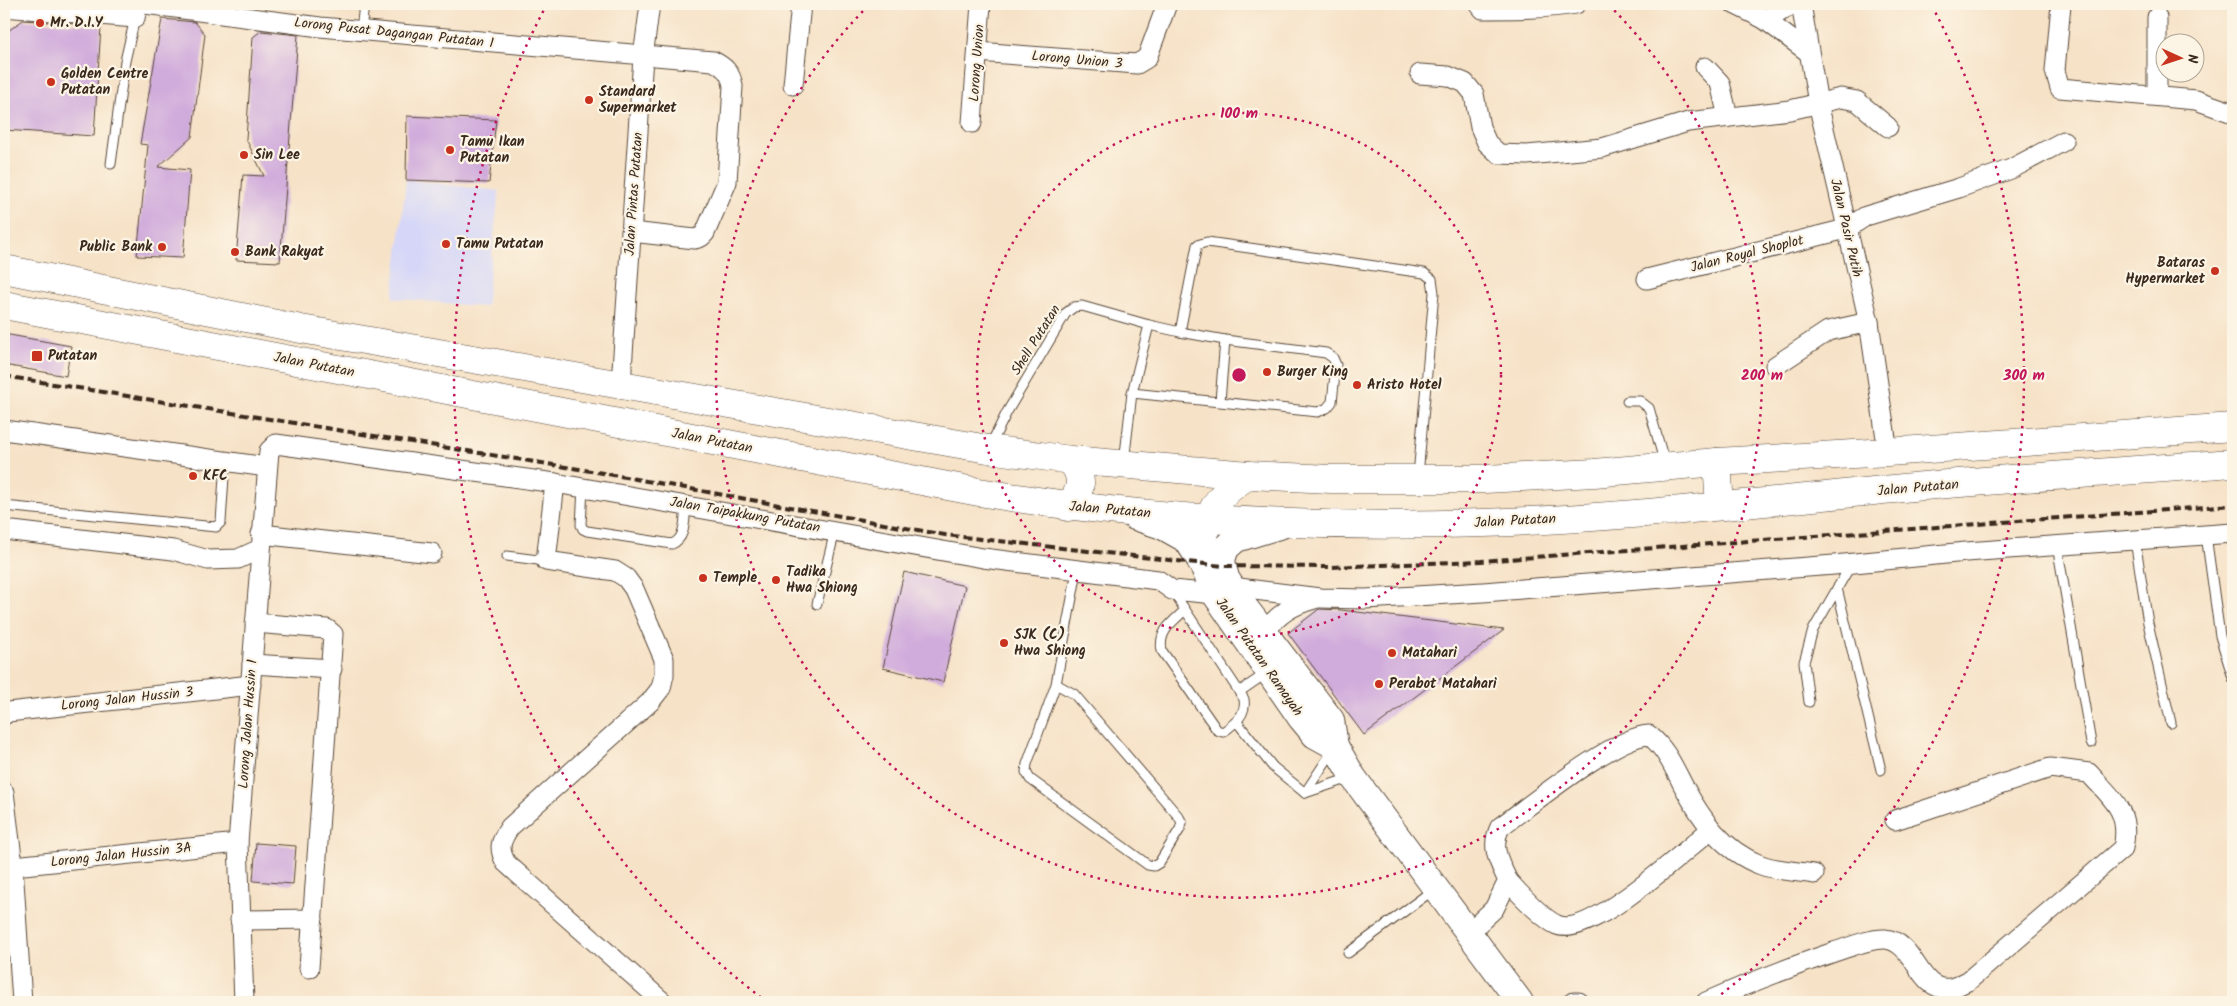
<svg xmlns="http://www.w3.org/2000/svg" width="2237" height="1006" font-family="Kalam,sans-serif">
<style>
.built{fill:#d6d7f8}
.building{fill:#d0acdc}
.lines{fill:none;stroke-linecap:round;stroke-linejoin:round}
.lane-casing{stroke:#574637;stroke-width:11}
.street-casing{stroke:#574637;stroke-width:21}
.secondary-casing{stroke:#574637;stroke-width:28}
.highway-casing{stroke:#574637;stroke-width:29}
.lane{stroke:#fff;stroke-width:9}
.street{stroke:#fff;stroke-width:19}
.secondary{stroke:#fff;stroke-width:26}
.highway{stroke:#fff;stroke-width:28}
.rail{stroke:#3b2a1e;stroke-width:4;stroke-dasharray:8 4;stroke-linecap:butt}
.ring{fill:none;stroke:#c2185b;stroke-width:2.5;stroke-dasharray:2.5 5}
.poi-dot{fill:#c8321e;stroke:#fcf5e5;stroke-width:2}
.labels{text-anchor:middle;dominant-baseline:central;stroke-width:4.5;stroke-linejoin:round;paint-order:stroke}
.poi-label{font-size:14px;font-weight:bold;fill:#3b2a1e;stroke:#fcf5e5;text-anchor:start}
.street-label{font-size:14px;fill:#3b2a1e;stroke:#fcf5e5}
.centre{fill:#c2185b;stroke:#fcf5e5;stroke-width:2.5}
.ring-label{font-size:15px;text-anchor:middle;font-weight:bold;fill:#c2185b;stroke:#fcf5e5;stroke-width:4.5;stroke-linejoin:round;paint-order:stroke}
</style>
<rect width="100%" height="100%" fill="#fcf5e5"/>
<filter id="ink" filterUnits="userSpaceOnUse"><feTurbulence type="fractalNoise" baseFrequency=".02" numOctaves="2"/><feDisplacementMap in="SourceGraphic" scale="10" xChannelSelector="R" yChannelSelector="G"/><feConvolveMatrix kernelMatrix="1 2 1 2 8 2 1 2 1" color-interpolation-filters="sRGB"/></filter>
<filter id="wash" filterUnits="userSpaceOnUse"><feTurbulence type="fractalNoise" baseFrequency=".0096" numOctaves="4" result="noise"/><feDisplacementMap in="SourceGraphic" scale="20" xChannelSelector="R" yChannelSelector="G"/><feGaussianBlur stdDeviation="1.12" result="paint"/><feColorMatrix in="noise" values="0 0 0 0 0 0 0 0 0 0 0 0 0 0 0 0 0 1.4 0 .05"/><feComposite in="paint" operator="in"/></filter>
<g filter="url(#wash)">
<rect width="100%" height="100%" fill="#f6e2c7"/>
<!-- built -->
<polygon class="built" points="406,180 499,191 486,307 393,298"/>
<g id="blocks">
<!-- building -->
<g class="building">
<polygon points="162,19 195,22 205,34 192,137 158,167 190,170 183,258 137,256 148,145 140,144"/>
<polygon points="23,20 101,26 94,136 4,130 4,34"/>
<polygon points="261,31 298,35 280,262 236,260 243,175 264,176 246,139 253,37"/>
<polygon points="407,116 496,120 489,183 406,180"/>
<polygon points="4,334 71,346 66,376 4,365"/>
<polygon points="904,572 965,586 943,682 883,668"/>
<polygon points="1319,609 1341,610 1504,630 1364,735 1288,633"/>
<polygon points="256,843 296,846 293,884 253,881"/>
</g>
</g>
</g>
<g filter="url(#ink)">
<use href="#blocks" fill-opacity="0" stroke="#574637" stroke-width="1"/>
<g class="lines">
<!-- lane casing -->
<g class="lane-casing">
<g id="lane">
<polyline points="361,31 364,4"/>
<polyline points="111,164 125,61 135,18"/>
<polyline points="1149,325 1180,332"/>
<polyline points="1132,393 1318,412 1327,408 1332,402 1336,365 1333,358 1326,353 1225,340 1180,332 1197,245 1207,242 1424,273 1432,279 1434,293 1418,476"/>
<polyline points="1220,401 1225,340"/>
<polyline points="1627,401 1640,401 1649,408 1665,464"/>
<polyline points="990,446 1007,412 1066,313 1074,307 1082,306 1149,325 1132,393 1124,463"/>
<path d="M 583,488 L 581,525 L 583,529 L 587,531 L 672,544 C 687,538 684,518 686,505"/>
<polyline points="4,506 216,527 221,522 225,462"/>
<polyline points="2206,535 2220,636 2233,678"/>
<polyline points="2135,540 2148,623 2171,723"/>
<polyline points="2057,545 2091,743"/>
<polyline points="507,556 546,561"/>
<polyline points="1837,588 1881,770"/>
<path d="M 1172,590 L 1244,699 C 1247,715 1234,724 1223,732 L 1217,730 L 1162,651 C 1158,632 1171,623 1184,611"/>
<polyline points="817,604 835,531"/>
<polyline points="1056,684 1074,694 1179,817 1182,823 1180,829 1159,863 1154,866 1148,865 1030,779 1026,772 1027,764 1056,684 1077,571"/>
<polyline points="1239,692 1268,672"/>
<polyline points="1809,702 1804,662 1813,630 1852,563"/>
<polyline points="1237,722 1273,767 1305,793"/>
<polyline points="1305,793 1332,752"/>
<polyline points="1305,793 1350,778"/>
<polyline points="1348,953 1433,890"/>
</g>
</g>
<!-- street casing -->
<g class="street-casing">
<g id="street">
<path d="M 145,4 L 320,27 L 713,61 C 725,67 731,73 733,86 L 727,182 L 705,233 L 701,237 L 695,239 L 631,232"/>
<path d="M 1479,4 L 1483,9 C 1514,9 1545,9 1576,4"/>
<polyline points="1734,4 1764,19 1808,52"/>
<polyline points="1801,4 1818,103 1869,322 1888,452"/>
<polyline points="2061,4 2055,71 2060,88 2196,100 2233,113"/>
<polyline points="4,7 135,18 138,4"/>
<polyline points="1764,19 1775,15 1793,4"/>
<polyline points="978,52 1137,64 1147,58 1167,4"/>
<polyline points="1705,67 1720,83 1728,117"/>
<polyline points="1420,74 1448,76 1465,83 1474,94 1480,127 1487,143 1499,154 1527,155 1602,148 1688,122 1790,110 1841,98 1857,101 1888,127"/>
<polyline points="793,85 801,4"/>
<polyline points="2157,95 2157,17"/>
<polyline points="972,123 981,4"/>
<polyline points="1647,279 1846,229 1866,216 1959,188 2011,169 2064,141"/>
<polyline points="1775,366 1828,331 1869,322"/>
<polyline points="621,384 643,57 650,4"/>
<polyline points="4,430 267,467"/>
<path d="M 555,483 L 546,561 L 615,571 L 626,578 L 634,589 L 664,659 L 664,675 L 661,688 L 650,702 L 510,827 C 500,841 498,849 506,863 L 663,1002"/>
<polyline points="4,530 173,550 208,560 238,559 260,549"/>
<polyline points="261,534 432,553"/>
<polyline points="1231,587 1320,598 1365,599 1483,592 1834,565 1966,552 2233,533"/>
<polyline points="255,623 327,629 333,634 309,968"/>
<path d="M 1265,632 C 1278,614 1292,605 1314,599"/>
<polyline points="252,664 332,669"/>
<polyline points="4,715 8,712 251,685"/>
<polyline points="4,792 13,866 22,1002"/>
<polyline points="4,867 238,843"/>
<path d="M 1508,881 C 1518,892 1543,919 1557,925 C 1589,939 1685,851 1710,830"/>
<polyline points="240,920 313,919"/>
<path d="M 1469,932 L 1494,909 L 1508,881 C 1499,862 1490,847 1500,827 C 1531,805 1615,736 1649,735 C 1666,749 1673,766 1683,785 C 1701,819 1723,851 1761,865 C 1777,871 1797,871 1814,874"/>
<polyline points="244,1002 238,843 269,451 276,444 555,483 983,558 1158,580 1172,590 1215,594"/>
<polyline points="1573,1002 1579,1002"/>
<path d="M 1706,1002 C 1748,983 1791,967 1834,952 C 1847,948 1871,938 1885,939 C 1917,942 1917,993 1951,988 C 1956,987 1963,983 1968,981 L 2123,848 C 2131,811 2112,799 2089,773 L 2050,768 L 1895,820"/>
</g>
</g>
<!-- secondary casing -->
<g class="secondary-casing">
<g id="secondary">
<polyline points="1135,517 1162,526 1187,540 1202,563 1215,594 1301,718 1315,735 1335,746"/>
<polyline points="1282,525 1236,539 1226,548 1222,560 1223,566 1226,578 1240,601 1331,720 1335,746 1353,777 1520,1002"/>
</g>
</g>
<!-- highway casing -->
<g class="highway-casing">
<g id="highway">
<polyline points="4,269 301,329 988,449 1071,460 1249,475 1331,479 1485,479 1594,473 1717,462 1888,452 2233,427"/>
<path d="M 4,305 L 979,492 C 1146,520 1315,529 1483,523 C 1631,518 1778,500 1924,486 C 2027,477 2130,471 2233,463"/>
<polyline points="1717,462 1720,506"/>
<path d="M 1068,507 C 1083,489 1084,478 1071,460"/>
<path d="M 1202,563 C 1201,522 1214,495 1249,475"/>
</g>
</g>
<!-- lane -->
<use href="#lane" class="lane"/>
<!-- street -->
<use href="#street" class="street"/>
<!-- secondary -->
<use href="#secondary" class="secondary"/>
<!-- highway -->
<use href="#highway" class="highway"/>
<!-- rail -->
<polyline class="rail" points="4,376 597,472 945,535 1223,566 1330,567 1481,561 2233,505"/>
</g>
</g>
<!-- distance rings -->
<g class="ring">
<circle cx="1239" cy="375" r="262"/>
<path d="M1609 5A523 523 0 1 1 869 5"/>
<path d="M767 1002A785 785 0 0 1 546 6M1932 6A785 785 0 0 1 1711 1002"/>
</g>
<!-- markers -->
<g class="poi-dot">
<circle cx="40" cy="23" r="5"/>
<circle cx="51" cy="82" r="5"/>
<circle cx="589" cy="100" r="5"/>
<circle cx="450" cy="150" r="5"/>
<circle cx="244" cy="155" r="5"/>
<circle cx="446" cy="244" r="5"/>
<circle cx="162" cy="247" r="5"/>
<circle cx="235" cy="252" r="5"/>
<circle cx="2215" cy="271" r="5"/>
<rect x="31" y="350" width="12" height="12" rx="2.5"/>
<circle cx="1267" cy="372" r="5"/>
<circle cx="1357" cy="385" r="5"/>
<circle cx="193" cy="476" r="5"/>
<circle cx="703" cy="578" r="5"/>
<circle cx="776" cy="580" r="5"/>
<circle cx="1004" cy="643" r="5"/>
<circle cx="1392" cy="653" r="5"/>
<circle cx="1379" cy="684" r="5"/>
</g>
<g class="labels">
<!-- poi labels -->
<g class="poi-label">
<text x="50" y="23">Mr. D.I.Y</text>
<text x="61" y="74">Golden Centre<tspan x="61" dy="16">Putatan</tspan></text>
<text x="599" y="92">Standard<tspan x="599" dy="16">Supermarket</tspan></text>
<text x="460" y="142">Tamu Ikan<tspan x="460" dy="16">Putatan</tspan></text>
<text x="254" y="155">Sin Lee</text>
<text x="456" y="244">Tamu Putatan</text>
<text x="152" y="247" text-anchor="end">Public Bank</text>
<text x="245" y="252">Bank Rakyat</text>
<text x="2205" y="263" text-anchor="end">Bataras<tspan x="2205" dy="16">Hypermarket</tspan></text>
<text x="48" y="356">Putatan</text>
<text x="1277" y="372">Burger King</text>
<text x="1367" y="385">Aristo Hotel</text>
<text x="203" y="476">KFC</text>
<text x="786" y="572">Tadika<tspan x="786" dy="16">Hwa Shiong</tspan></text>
<text x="713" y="578">Temple</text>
<text x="1014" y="635">SJK (C)<tspan x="1014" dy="16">Hwa Shiong</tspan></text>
<text x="1402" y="653">Matahari</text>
<text x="1389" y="684">Perabot Matahari</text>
</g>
<!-- street labels -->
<g class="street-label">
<text transform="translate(394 33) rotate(6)">Lorong Pusat Dagangan Putatan 1</text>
<text transform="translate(1077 60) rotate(5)">Lorong Union 3</text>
<text transform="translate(977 63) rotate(-86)">Lorong Union</text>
<text transform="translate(634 194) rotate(-86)">Jalan Pintas Putatan</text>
<text transform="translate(1846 228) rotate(77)">Jalan Pasir Putih</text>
<text transform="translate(1747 254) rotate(-14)">Jalan Royal Shoplot</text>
<text transform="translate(1036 340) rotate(-58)">Shell Putatan</text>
<text transform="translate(314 365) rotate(11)">Jalan Putatan</text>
<text transform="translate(712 441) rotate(11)">Jalan Putatan</text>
<text transform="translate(1918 488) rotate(-5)">Jalan Putatan</text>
<text transform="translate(1110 510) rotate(5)">Jalan Putatan</text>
<text transform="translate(745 515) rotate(10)">Jalan Taipakkung Putatan</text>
<text transform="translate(1515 521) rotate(-3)">Jalan Putatan</text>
<text transform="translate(1259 657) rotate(55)">Jalan Putatan Ramayah</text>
<text transform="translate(127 699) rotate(-6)">Lorong Jalan Hussin 3</text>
<text transform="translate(248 724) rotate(-86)">Lorong Jalan Hussin 1</text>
<text transform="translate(121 855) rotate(-6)">Lorong Jalan Hussin 3A</text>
</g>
</g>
<circle cx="1239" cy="375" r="8" class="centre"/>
<g class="ring-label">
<text x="1239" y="118">100 m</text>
<text x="1762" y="380">200 m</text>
<text x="2024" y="380">300 m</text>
</g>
<!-- margin -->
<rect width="2237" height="1006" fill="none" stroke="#fcf5e5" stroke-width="20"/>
<!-- north arrow -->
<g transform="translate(2180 58) rotate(93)"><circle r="24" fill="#fcf5e5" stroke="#afa495"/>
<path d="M0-4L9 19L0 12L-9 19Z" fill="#c8321e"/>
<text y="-8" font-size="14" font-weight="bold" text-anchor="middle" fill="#3b2a1e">N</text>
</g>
</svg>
